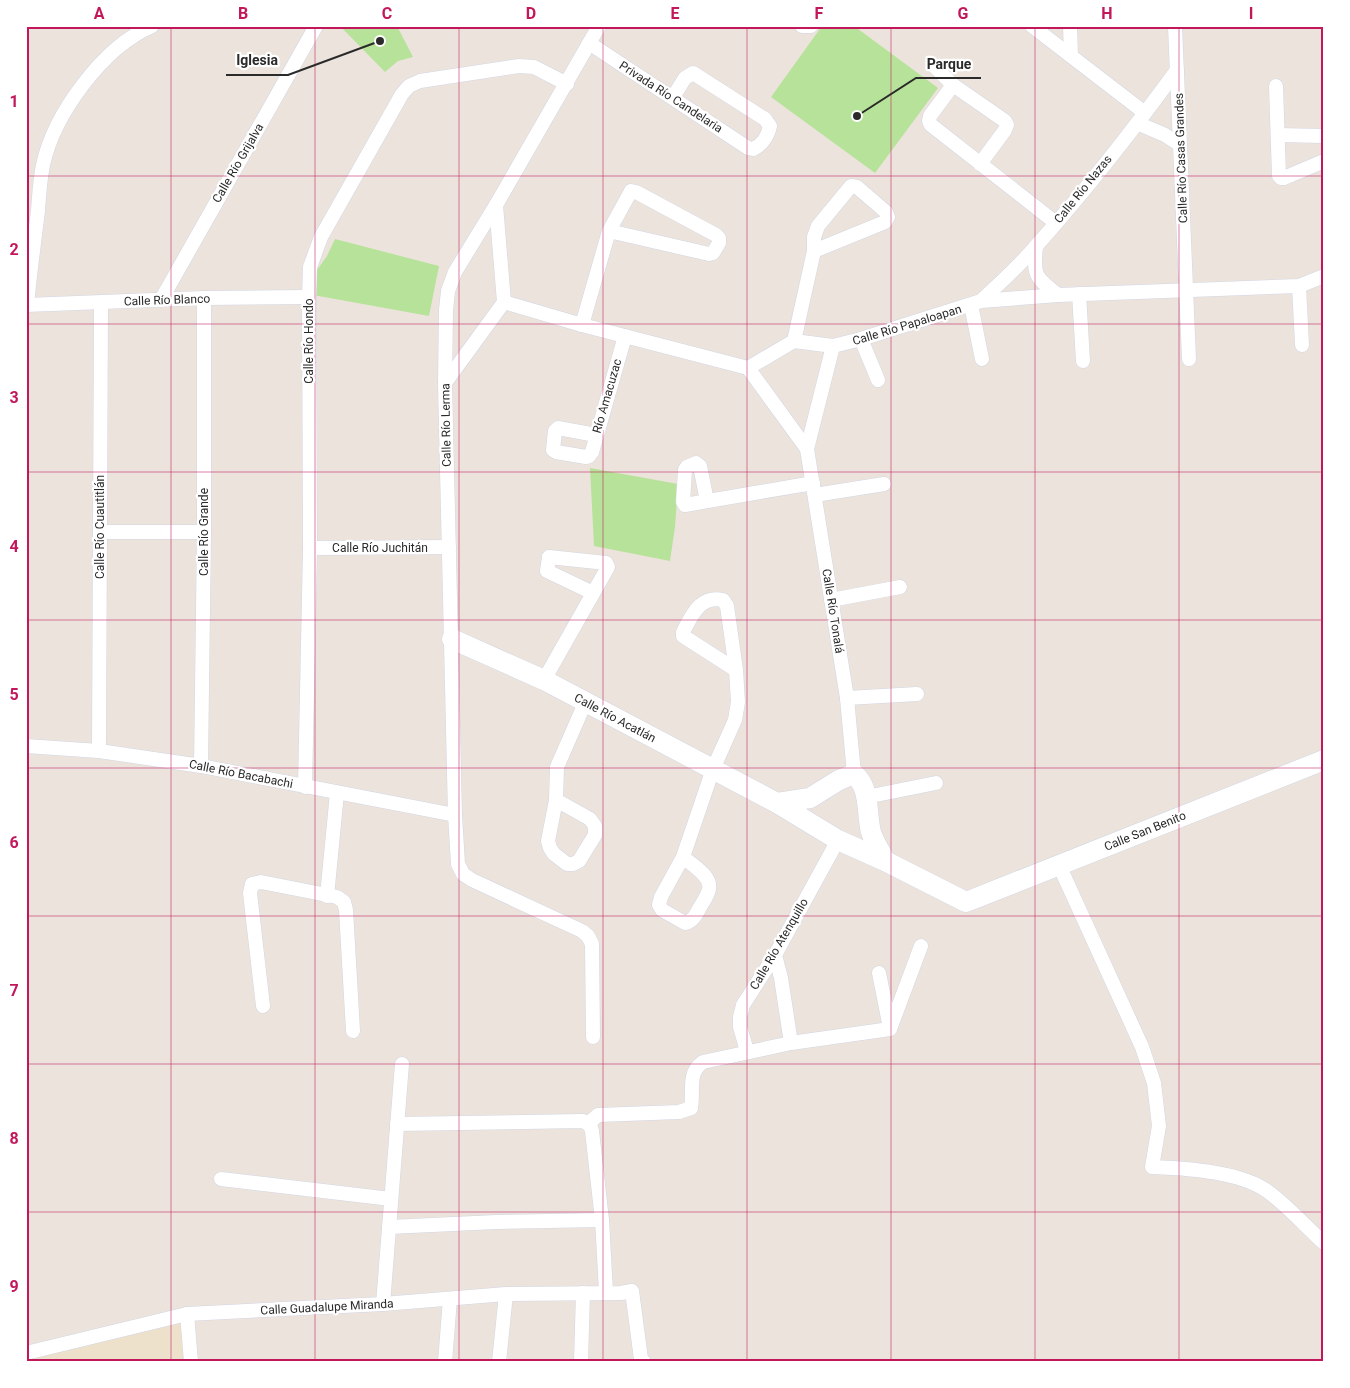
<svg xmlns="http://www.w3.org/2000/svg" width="1350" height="1388" font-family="Roboto,sans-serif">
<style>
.education{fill:#eee1cc}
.green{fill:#b7e299}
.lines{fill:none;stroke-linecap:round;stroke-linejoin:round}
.street-casing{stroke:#d2d6e3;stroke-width:15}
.secondary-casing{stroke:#d2d6e3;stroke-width:21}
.street{stroke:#fff;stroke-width:14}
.secondary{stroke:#fff;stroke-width:20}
.grid{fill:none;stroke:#c2185b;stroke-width:1;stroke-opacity:0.55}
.labels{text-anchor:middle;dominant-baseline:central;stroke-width:4.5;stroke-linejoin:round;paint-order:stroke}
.street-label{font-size:12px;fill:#2a2a2a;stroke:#fff}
.leader{fill:none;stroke:#2a2a2a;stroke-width:2}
.callout-dot{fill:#2a2a2a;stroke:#fff;stroke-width:2}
.callout-label{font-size:14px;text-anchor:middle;font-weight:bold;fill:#2a2a2a;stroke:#fff;stroke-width:4.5;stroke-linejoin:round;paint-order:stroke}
.neatline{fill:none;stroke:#c2185b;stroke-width:2}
.grid-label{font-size:16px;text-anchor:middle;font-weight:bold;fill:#c2185b}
</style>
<rect width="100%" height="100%" fill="#ece4dc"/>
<!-- education -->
<polygon class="education" points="184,1317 190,1362 26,1362 26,1345"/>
<!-- green -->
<g class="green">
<polygon points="340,26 397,26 413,57 398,61 385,72"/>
<polygon points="822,26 854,26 938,88 875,173 771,97"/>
<polygon points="335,239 439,266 429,316 313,295 312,277 327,256"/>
<polygon points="590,468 678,484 675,527 670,561 594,546"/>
</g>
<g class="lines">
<!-- street casing -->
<g class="street-casing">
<g id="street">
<polyline points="802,26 811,26"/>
<polyline points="1032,26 1145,113"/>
<polyline points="1070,26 1071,56"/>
<polyline points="1175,26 1189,359"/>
<path d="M 589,43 L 748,148 L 753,149 C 762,145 768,136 770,126 L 765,119 L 693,73 L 685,78 L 673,97"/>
<polyline points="934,66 953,85 1005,121 1007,125 1005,130 980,164"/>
<polyline points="953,85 930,116 929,121 931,125 1056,223"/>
<polyline points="1276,86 1279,176 1281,178 1284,178 1324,161"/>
<polyline points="1137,123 1165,135 1180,145"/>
<polyline points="1278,135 1324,136"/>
<path d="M 1036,246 C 1033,276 1035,277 1058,295"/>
<polyline points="1299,286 1302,345"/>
<polyline points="1079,294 1083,361"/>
<polyline points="161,300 316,26"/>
<path d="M 981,301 C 1000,283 1020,265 1037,245 C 1087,189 1133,130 1177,70"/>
<polyline points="504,302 582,325 748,368 794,341 833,346 861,339 981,301 1058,295 1299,286 1324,276"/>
<polyline points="26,305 204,298 309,297"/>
<path d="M 27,305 C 30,273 34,242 38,211 C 39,196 40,180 43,165 C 54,114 103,47 152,26"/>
<polyline points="971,305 982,359"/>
<polyline points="582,325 609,231 631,191 636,192 716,235 719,238 719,243 713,253 709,254 609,231"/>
<polyline points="861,339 878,380"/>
<polyline points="794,341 814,251 814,237 818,226 851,186 857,187 886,212 888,217 885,222 814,251"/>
<polyline points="833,346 807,449 847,698 854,774"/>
<polyline points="748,368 807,449"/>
<polyline points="445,383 504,302 496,205"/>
<polyline points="596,435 558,428 555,431 553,450 556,452 586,457 589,456 592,452 625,336"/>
<polyline points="815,495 884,484"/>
<polyline points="707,501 700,466 696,463 687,467 685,470 683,502 685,505 813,483"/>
<polyline points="100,532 204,532"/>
<polyline points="310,548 449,547"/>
<polyline points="831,600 900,587"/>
<polyline points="544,680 608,567 606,563 549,557 547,571 593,593"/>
<polyline points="847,698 917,694"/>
<polyline points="26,746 99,751 201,766 455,815"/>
<polyline points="99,751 101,303"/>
<polyline points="201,766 204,532 204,298"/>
<polyline points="305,787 310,548 309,297 310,267 321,237 402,94 409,86 420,81 519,66 534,67 567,84"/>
<polyline points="866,797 936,783"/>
<polyline points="556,800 590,819 595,826 595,835 579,861 573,864 567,864 554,854 550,848 548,841 556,800 557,767 585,703"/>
<path d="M 683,857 C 692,865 712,876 709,889 C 708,895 703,902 700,907 C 696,915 693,921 685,923 L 662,910 L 659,905 L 661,897 L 683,857 L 713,769 L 735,720 L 738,702 L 736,670 L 727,606 L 723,600 C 700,595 692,615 683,632 L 683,636 L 736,670"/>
<path d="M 1059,865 L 1142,1047 L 1154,1083 L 1159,1126 L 1152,1167 C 1184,1168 1241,1172 1267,1191 C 1286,1204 1306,1227 1324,1243"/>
<polyline points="327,896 337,793"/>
<polyline points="775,955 781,978 791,1043"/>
<polyline points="879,973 890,1028"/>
<polyline points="263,1006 250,893 252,884 261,882 337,897 344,902 346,910 353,1031"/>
<polyline points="593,1037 592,944 588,936 582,931 472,880 463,874 458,864 455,815 445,383 446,310 448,291 455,272 496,205 599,26"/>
<polyline points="747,1051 740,1027 740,1017 743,1005 775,955 838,840"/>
<polyline points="397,1124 583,1121 590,1125 592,1131 602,1220 606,1292"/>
<path d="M 588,1124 L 598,1115 L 679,1112 L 691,1108 C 694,1090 687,1073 703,1062 L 791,1043 L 890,1029 L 921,946"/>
<polyline points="221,1179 391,1199"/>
<polyline points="389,1227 496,1222 602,1220"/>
<polyline points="383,1304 402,1064"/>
<polyline points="187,1314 191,1362"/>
<polyline points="26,1353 187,1314 383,1304 506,1294 621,1293 632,1291 641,1359 644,1362"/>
<polyline points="445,1362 450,1299"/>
<polyline points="499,1362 506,1294"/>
<polyline points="581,1362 583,1293"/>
</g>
</g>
<!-- secondary casing -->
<g class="secondary-casing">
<g id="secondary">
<polyline points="452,639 544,680 777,803 838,840 885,861 966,902 1324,760"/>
<path d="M 777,803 L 810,798 L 839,780 L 854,774 C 871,788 866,813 871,832 C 874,842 881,852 885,861"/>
</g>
</g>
<!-- street -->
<use href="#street" class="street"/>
<!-- secondary -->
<use href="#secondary" class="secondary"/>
</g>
<!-- grid -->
<path class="grid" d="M 171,26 L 171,1362M 315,26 L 315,1362M 459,26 L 459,1362M 603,26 L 603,1362M 747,26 L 747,1362M 891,26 L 891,1362M 1035,26 L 1035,1362M 1179,26 L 1179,1362M 26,176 L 1324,176M 26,324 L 1324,324M 26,472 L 1324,472M 26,620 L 1324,620M 26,768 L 1324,768M 26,916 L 1324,916M 26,1064 L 1324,1064M 26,1212 L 1324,1212"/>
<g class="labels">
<!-- street labels -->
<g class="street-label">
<text transform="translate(671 97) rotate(33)">Privada Río Candelaria</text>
<text transform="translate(1181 158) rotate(-92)">Calle Río Casas Grandes</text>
<text transform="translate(238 163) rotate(-60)">Calle Río Grijalva</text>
<text transform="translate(1083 189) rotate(-51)">Calle Río Nazas</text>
<text transform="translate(167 300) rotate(-2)">Calle Río Blanco</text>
<text transform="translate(907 325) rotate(-17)">Calle Río Papaloapan</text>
<text transform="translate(309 341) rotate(-90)">Calle Río Hondo</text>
<text transform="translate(607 396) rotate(-74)">Río Amacuzac</text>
<text transform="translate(446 425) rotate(-91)">Calle Río Lerma</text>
<text transform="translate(100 527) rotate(-90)">Calle Río Cuautitlán</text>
<text transform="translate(204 532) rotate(-90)">Calle Río Grande</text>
<text x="380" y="548">Calle Río Juchitán</text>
<text transform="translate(833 611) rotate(81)">Calle Río Tonalá</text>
<text transform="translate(615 718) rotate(28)">Calle Río Acatlán</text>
<text transform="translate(241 774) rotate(11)">Calle Río Bacabachi</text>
<text transform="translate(1145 831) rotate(-22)">Calle San Benito</text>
<text transform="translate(779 944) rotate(-60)">Calle Río Atenquillo</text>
<text transform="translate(327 1307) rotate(-3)">Calle Guadalupe Miranda</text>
</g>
</g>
<!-- callouts -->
<path class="leader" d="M380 41L288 75H226M857 116L916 78H981"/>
<g class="callout-dot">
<circle cx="380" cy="41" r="5"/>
<circle cx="857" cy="116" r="5"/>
</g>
<g class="callout-label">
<text x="257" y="65">Iglesia</text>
<text x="949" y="69">Parque</text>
</g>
<!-- border -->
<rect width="1350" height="1388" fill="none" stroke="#ffffff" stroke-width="55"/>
<rect x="28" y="28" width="1294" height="1332" class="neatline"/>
<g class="grid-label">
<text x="99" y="19">A</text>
<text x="243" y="19">B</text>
<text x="387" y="19">C</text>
<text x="531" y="19">D</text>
<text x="675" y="19">E</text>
<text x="819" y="19">F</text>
<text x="963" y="19">G</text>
<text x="1107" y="19">H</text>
<text x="1251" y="19">I</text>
<text x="14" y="107">1</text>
<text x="14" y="255">2</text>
<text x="14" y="403">3</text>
<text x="14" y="552">4</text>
<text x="14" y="700">5</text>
<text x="14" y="848">6</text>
<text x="14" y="996">7</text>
<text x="14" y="1144">8</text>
<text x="14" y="1292">9</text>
</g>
</svg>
